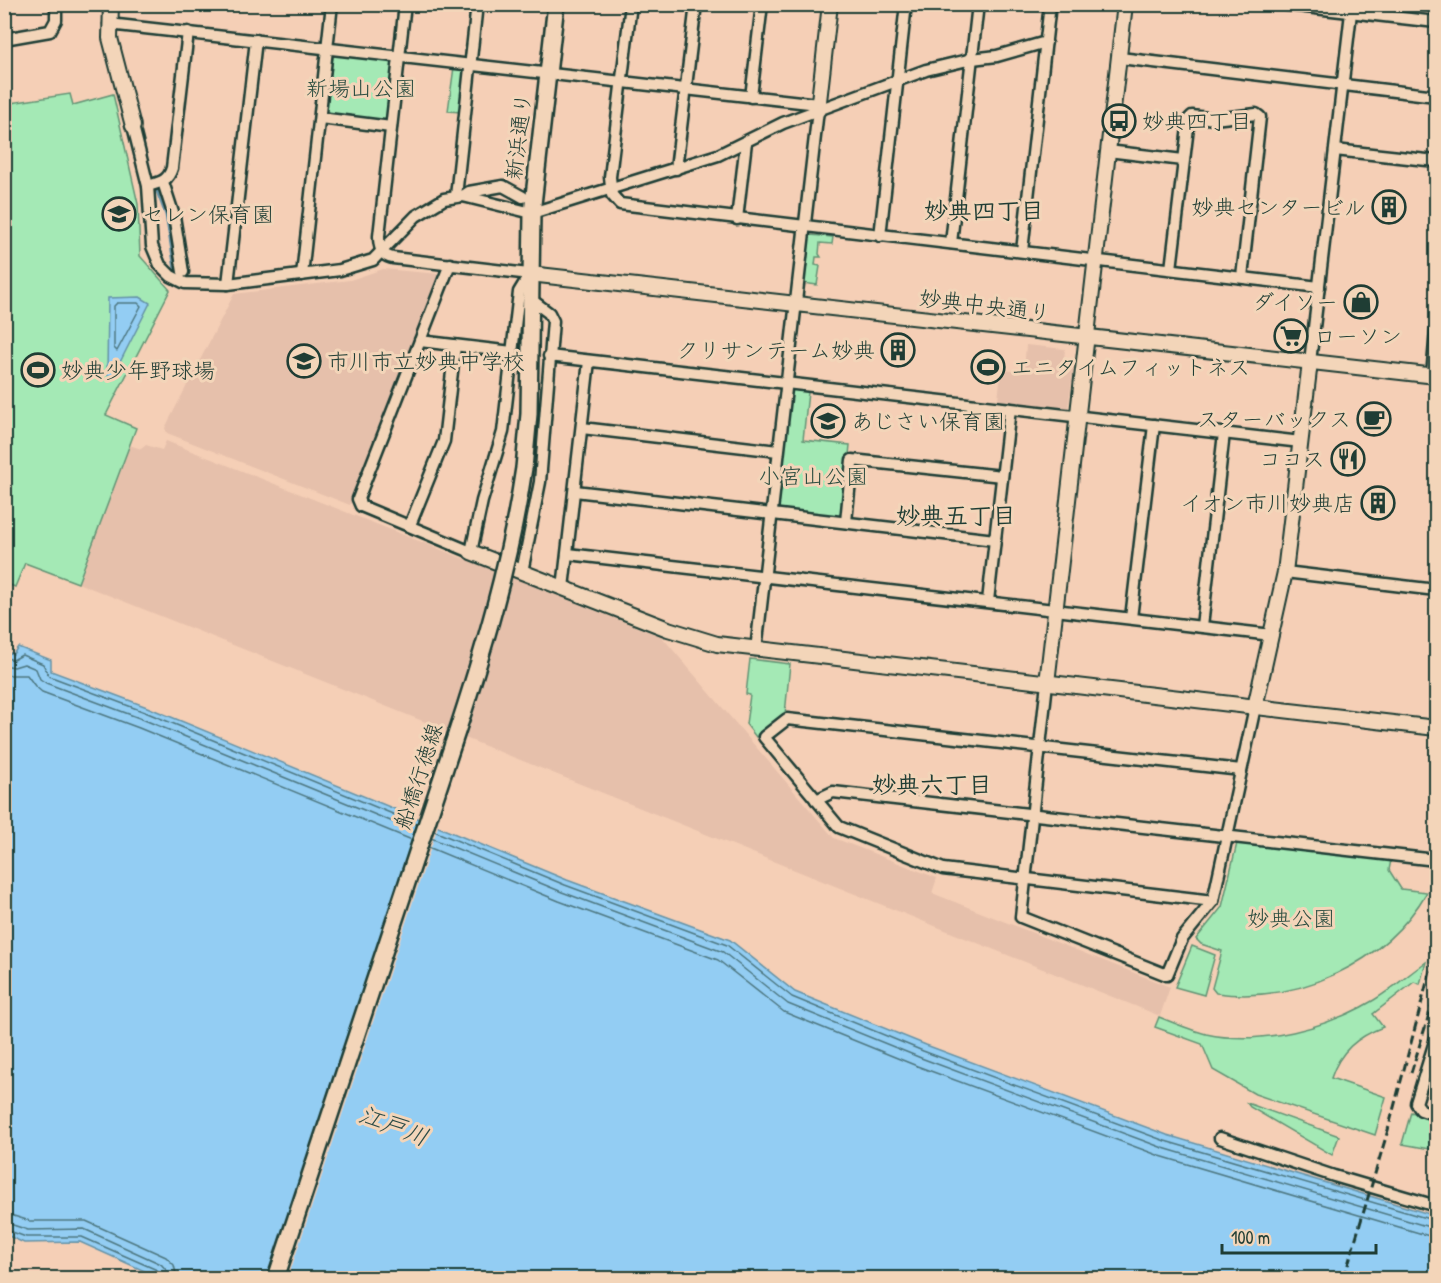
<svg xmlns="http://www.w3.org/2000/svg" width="1441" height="1283" font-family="'Patrick Hand','Klee One',sans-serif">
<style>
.built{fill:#e6c0ab}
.green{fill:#a4e9b5;stroke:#629374;stroke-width:1.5}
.water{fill:#93cdf3;stroke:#6593a7;stroke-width:1.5}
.pier{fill:#f5cfb6}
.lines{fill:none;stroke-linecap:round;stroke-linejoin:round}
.shore{stroke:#4d7780;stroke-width:1.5}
.stream{stroke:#6593a7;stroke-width:3}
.minor-casing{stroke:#1f3d34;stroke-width:15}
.tertiary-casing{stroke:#1f3d34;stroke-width:18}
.secondary-casing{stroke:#1f3d34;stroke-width:20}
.minor{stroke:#f3d5b9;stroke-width:10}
.tertiary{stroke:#f3d5b9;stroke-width:14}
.secondary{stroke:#f3d5b9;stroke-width:15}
.rail{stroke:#1f3d34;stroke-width:3;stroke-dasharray:9 4.5;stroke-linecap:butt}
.secondary-bridge-casing{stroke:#1f3d34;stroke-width:20;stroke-linecap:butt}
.secondary-bridge{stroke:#f3d5b9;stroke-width:15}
.labels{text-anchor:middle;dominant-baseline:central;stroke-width:6;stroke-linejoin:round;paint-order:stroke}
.park-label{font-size:22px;fill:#2c4e41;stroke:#f3d5b9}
.poi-label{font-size:22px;fill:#1f3d34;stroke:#f3d5b9;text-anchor:start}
.street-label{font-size:22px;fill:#1f3d34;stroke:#f3d5b9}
.neighbourhood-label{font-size:24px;font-weight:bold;fill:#1f3d34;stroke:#f3d5b9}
.water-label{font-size:24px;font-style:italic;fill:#2b4b47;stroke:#f3d5b9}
</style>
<rect width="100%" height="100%" fill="#f5cfb6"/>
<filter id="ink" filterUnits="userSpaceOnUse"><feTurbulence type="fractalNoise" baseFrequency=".0167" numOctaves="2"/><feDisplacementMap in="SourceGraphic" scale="12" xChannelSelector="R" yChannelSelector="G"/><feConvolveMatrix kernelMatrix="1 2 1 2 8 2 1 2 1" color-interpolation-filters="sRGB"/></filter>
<g filter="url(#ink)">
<!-- built -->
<g class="built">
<polygon points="383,269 439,274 442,278 350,505 167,433 165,428 234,294 350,280"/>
<polygon points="1026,345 1065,349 1064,359 1075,361 1068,408 998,401 1001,370 1024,372"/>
<polygon points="166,441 662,637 834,838 937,878 932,893 1170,987 1160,1016 78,583 129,445 141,449 146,445 162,450"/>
</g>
<!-- green -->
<g class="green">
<polygon points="338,53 391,60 395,63 389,120 384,123 330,116 326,112 333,57"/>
<polygon points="454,67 464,68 467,72 461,112 448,111"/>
<polygon points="70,94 73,105 113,94 138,204 140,256 170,290 106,415 136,428 78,583 25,563 15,587 5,583 4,104"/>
<polygon points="810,235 833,237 832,244 820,243 819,254 821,257 816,257 815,265 820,266 817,285 803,283"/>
<polygon points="794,390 808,392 803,440 850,445 843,515 839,518 779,510 776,507 789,394"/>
<polygon points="750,659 790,664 785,714 756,737 746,724 750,695 746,694"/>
<path d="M 1237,843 L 1391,860 L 1389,870 L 1401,889 L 1427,892 C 1385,964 1298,1004 1216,993 L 1212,988 L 1222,951 L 1201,944 L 1196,939 L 1222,907 Z"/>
<polygon points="1192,946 1215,955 1204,995 1175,987"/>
<path d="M 1426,962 L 1420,984 L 1414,982 L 1373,1014 L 1383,1027 C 1357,1037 1340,1051 1331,1078 L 1386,1097 L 1375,1135 L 1255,1094 L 1213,1070 L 1202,1044 L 1155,1027 L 1159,1017 C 1174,1023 1190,1030 1206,1034 C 1261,1046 1327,1028 1374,1000 C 1392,989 1409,974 1426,962 Z"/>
<polygon points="1247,1103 1339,1136 1332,1155 1250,1107"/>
<polygon points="1411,1112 1436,1119 1436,1150 1402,1144"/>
</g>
<!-- water -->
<g class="water">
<polygon points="140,297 150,303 113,376 107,375 108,298"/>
<polygon points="18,647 51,660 51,671 147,707 567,880 730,940 795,992 926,1045 1167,1135 1436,1216 1436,1278 160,1278 80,1242 24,1243 4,1234 4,651 13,654"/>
</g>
<!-- pier -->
<polygon class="pier" points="422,817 439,823 288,1278 271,1278"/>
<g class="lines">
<!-- shore -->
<g class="shore">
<polygon points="117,303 138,303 141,306 117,351 114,348 114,306"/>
<polyline points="4,657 13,660 22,655 43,664 49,676 145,712 417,824"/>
<polyline points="4,665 14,667 24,664 36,669 40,679 46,683 142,719 415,831"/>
<polyline points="4,675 27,675 35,686 42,692 139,728 412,840"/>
<polyline points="434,831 565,885 727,945 792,997 923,1051 1165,1141 1436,1221"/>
<polyline points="431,838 562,892 723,952 788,1004 921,1058 1163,1148 1436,1229"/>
<polyline points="428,847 559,901 718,960 784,1012 917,1066 1160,1156 1436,1238"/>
<polyline points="4,1213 30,1221 86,1221 166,1257 174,1265 177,1278"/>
<polyline points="4,1222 28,1230 84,1229 161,1264 167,1271 168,1278"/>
<polyline points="4,1229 26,1237 82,1237 157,1270 161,1278"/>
</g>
<!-- stream -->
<polyline class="stream" points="155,186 166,215 176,275"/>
<!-- minor casing -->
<g class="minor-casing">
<g id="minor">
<path d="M 405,4 L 379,236 C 379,247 381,256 393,258 C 438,263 484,269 530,274 L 519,292 L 503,432 L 482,501 L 471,552 L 361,506 L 358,499 L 450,264"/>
<polyline points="631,4 610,177 612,195 620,204 1319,287"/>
<polyline points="1280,4 1436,22"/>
<polyline points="109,24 818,104"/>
<polyline points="4,39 50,31 56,20 56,4"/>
<polyline points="1120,58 1436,96"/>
<polyline points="751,97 762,4"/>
<polyline points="320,118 391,127"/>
<polyline points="133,126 148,186 152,246 160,265 171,276 185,283 228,284 340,270 373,260 416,216 444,199 463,196 532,213 718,155 783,123 926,70 972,59 997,56 1046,42"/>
<polyline points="1335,150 1436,161"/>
<polyline points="1108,151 1183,160"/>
<polyline points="676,169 696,4"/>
<polyline points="163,182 174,216 183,272"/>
<path d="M 148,186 C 161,182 168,181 172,168 L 188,32"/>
<polyline points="456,196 477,4"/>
<polyline points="463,196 469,192 503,186 523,197"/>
<polyline points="737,219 746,142"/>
<polyline points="880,236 906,4"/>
<polyline points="951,243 978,4"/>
<polyline points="1022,251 1050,4"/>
<polyline points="1171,269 1189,119 1192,116 1214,119 1256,114 1260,117 1242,277"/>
<polyline points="302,275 332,4"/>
<polyline points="228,284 256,40"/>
<polyline points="420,341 512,352"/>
<polyline points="549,356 1301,442"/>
<polyline points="1310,362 1352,4"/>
<polyline points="1432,376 1436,331"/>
<polyline points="582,428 778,451"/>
<polyline points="575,491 995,540"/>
<polyline points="846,522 852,460 1002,476"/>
<polyline points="410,525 444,441 455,346"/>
<polyline points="568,554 1272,635"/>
<polyline points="522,572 540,482 553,321 549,313 529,298"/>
<polyline points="1285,572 1436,590"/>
<polyline points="563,588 589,361"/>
<polyline points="988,601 1010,409"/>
<polyline points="1131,618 1154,425"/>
<polyline points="1202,626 1224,433"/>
<polyline points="756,650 818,110"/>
<polyline points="1047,683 1021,917 1167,975 1182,939 1213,901 1255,707"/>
<polyline points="816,800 833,792 1436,860"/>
<polyline points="1213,901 943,869 839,827 764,737 787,719 1241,770"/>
<polyline points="1436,1038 1416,1103 1421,1110 1436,1115"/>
<polyline points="1220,1138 1334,1176 1436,1206"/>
</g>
</g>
<!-- tertiary casing -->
<g class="tertiary-casing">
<g id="tertiary">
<polyline points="111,4 110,38 133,126"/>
<polyline points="818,110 830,4"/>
<polyline points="530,274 1436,376"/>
<polyline points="471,552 668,629 717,644 1436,728"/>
<polyline points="1047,683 1125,4"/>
<polyline points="1255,707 1285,572 1310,362"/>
</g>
</g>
<!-- secondary casing -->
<g class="secondary-casing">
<g id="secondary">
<polyline points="524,468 529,414 532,213 556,4"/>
<polyline points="276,1278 453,744"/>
</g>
</g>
<!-- minor -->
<use href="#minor" class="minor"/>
<!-- tertiary -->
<use href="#tertiary" class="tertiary"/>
<!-- secondary -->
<use href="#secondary" class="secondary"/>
<!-- rail -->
<g class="rail">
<polyline points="1411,1073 1436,992"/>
<polyline points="1344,1278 1388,1130 1436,948"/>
</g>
<!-- secondary-bridge casing -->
<g class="secondary-bridge-casing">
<path id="secondary-bridge" d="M 453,744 C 483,653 510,563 524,468"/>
</g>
<!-- secondary-bridge -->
<use href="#secondary-bridge" class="secondary-bridge"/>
</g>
</g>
<!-- icons -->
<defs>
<g id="bus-ring" transform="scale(1.725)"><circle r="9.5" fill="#f3d5b9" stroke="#1f3d34" stroke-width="1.5"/><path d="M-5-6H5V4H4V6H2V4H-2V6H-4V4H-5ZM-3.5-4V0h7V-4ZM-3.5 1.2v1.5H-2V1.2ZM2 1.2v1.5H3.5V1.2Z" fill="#1f3d34"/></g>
<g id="building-ring" transform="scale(1.725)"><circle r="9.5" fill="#f3d5b9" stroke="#1f3d34" stroke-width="1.5"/><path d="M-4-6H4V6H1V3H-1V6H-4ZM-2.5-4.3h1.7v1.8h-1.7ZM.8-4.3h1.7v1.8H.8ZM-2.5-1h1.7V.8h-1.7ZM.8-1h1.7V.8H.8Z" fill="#1f3d34"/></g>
<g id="school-ring" transform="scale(1.725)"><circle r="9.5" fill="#f3d5b9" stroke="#1f3d34" stroke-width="1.5"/><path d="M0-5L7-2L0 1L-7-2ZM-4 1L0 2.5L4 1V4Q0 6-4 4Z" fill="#1f3d34"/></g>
<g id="shop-ring" transform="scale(1.725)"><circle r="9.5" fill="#f3d5b9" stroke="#1f3d34" stroke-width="1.5"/><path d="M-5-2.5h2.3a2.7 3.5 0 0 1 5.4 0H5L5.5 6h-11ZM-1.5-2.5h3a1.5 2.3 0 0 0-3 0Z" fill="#1f3d34"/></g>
<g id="supermarket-ring" transform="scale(1.725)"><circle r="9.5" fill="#f3d5b9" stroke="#1f3d34" stroke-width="1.5"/><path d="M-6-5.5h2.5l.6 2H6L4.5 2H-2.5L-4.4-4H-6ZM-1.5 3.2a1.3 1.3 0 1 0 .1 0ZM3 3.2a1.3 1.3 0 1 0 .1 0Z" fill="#1f3d34"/></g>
<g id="stadium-ring" transform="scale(1.725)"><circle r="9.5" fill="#f3d5b9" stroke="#1f3d34" stroke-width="1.5"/><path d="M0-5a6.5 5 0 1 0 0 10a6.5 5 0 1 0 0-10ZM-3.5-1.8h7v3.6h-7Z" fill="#1f3d34"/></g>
<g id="cafe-ring" transform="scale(1.725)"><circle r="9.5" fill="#f3d5b9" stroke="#1f3d34" stroke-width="1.5"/><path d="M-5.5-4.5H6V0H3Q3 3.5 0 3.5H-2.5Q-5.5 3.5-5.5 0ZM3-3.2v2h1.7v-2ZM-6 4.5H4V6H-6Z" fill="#1f3d34"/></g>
<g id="restaurant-ring" transform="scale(1.725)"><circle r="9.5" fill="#f3d5b9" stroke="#1f3d34" stroke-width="1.5"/><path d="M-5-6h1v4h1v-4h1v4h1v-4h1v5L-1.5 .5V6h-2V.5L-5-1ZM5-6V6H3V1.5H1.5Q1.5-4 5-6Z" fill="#1f3d34"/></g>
</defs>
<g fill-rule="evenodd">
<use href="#bus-ring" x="1119" y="121"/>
<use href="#building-ring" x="1389" y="207"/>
<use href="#school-ring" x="119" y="214"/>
<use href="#shop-ring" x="1361" y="302"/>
<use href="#supermarket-ring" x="1291" y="336"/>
<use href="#building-ring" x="898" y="350"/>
<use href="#school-ring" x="304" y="361"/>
<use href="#stadium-ring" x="988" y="367"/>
<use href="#stadium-ring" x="38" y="370"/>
<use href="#cafe-ring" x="1374" y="419"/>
<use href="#school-ring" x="828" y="421"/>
<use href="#restaurant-ring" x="1348" y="459"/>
<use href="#building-ring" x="1378" y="503"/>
</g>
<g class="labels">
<!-- park labels -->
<g class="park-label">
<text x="361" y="88">新場山公園</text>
<text x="813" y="476">小宮山公園</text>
<text x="1291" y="918">妙典公園</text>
</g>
<!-- poi labels -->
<g class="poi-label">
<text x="1142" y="121">妙典四丁目</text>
<text x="1366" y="207" text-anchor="end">妙典センタービル</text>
<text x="142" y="214">セレン保育園</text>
<text x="1338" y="302" text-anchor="end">ダイソー</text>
<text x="1314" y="336">ローソン</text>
<text x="875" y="350" text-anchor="end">クリサンテーム妙典</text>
<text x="327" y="361">市川市立妙典中学校</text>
<text x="1011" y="367">エニタイムフィットネス</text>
<text x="61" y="370">妙典少年野球場</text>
<text x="1351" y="419" text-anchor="end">スターバックス</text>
<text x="851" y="421">あじさい保育園</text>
<text x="1325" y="459" text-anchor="end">ココス</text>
<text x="1355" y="503" text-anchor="end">イオン市川妙典店</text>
</g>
<!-- street labels -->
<g class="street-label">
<text transform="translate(518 136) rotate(-83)">新浜通り</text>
<text transform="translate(985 305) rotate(7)">妙典中央通り</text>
<text transform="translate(418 776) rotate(-72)">船橋行徳線</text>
</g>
<!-- neighbourhood labels -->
<g class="neighbourhood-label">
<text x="984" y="210">妙典四丁目</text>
<text x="956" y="515">妙典五丁目</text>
<text x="932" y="784">妙典六丁目</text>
</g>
<!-- water labels -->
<g class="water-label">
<text transform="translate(394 1125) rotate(21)">江戸川</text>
</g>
</g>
<!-- margin -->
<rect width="1441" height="1283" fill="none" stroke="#f3d5b9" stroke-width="24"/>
<rect x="12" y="12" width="1417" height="1259" fill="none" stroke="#1f3d34" stroke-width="2" filter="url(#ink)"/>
<!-- scale -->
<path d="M1222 1244v9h154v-9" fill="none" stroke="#1f3d34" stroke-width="3"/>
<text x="1231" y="1244" font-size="18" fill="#1f3d34" stroke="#f3d5b9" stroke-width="4.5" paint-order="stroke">100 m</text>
</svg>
